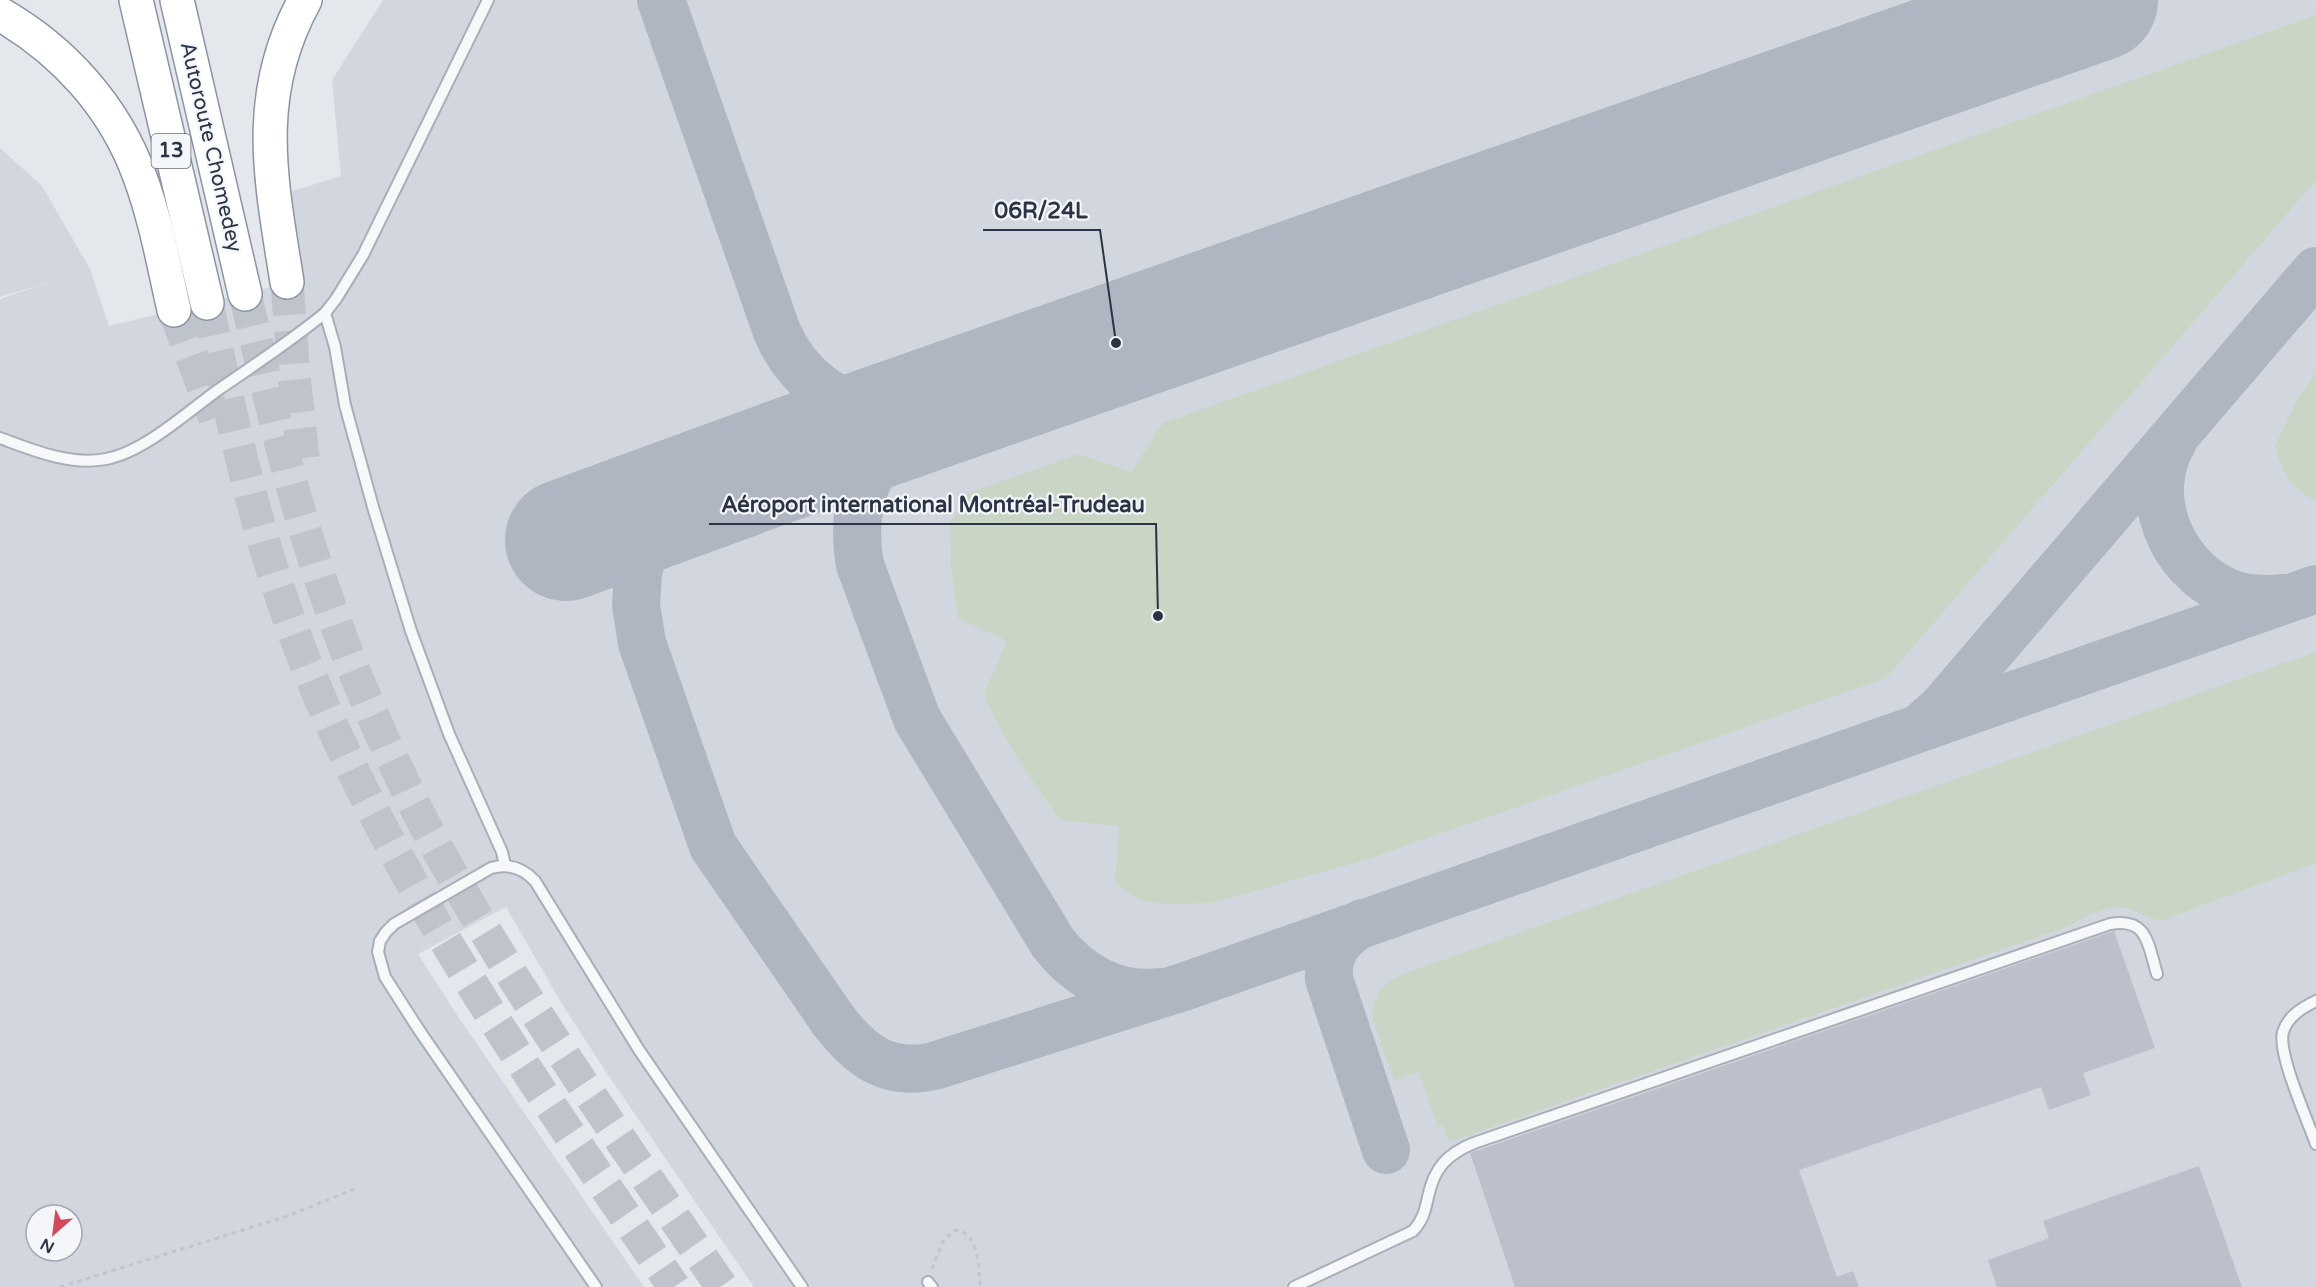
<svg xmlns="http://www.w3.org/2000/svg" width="2316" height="1287" font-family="'Varela Round',sans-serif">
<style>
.built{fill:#d2d6de;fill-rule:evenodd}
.green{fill:#c9d6c5}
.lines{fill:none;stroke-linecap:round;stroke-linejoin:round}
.taxiway{stroke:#b0b6c1;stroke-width:48}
.runway{stroke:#b0b6c1;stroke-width:122}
.building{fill:#bbc0ca}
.motorway-tunnel{stroke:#bfc3cb;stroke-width:33;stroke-dasharray:33 16;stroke-linecap:butt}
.service-casing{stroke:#a9aeb7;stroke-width:14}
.motorway-casing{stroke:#8b94a3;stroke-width:36}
.path{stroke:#c2c5cb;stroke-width:3;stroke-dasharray:4.5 4.5;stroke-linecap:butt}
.service{stroke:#f7f8fa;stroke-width:10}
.motorway{stroke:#fff;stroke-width:33}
.labels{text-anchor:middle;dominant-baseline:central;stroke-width:4.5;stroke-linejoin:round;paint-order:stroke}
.shield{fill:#f4f6f9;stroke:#676e7b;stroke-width:1.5}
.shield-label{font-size:20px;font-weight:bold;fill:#2b3445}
.street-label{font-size:21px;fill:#2b3445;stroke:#f4f6f9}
.leader{fill:none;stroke:#2b3445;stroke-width:2}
.callout-dot{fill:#2b3445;stroke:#f4f6f9;stroke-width:2}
.callout-label{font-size:22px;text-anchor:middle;font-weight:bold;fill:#2b3445;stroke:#f4f6f9;stroke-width:4.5;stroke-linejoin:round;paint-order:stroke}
</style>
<rect width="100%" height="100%" fill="#e4e7ec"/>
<!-- built -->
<path class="built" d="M 383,0 L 2316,0 L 2316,1287 L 754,1287 L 608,1075 L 562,1004 L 506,907 L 418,954 L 457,1015 L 644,1287 L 0,1287 L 0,299 L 53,281 L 0,297 L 0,148 L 42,186 L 90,269 L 109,326 L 301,280 L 287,193 L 341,176 L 332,80 ZM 36,1215 L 72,1215 L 72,1251 L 36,1251 Z"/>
<!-- green -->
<g class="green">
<path d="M 2316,15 L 2316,180 L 1886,678 L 1365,860 L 1212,903 L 1166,904 L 1140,900 L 1115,884 L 1119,826 L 1060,820 C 1031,779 1003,740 984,694 L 1007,641 L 958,618 L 951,567 L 950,524 L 969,493 L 1078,454 L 1131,472 L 1163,423 Z"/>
<path d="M 2316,372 L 2316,500 C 2291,490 2282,471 2275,446 L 2298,398 Z"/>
<path d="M 2316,652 L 2316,863 L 2163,920 C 2150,920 2144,914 2132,910 C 2110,902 2087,915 2069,926 L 1449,1142 L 1443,1126 L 1438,1127 L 1419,1072 L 1394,1080 L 1372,1016 L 1373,1005 L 1381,990 L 1390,980 L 1408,972 Z"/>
</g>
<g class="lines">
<!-- taxiway -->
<g class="taxiway">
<path d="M 661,0 L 776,329 C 795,376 839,413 893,411 C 911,410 929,404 946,398"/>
<path d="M 1116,343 L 1093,357 C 1056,372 1019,387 982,402 C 961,410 939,417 919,428 C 865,458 850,507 860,565 L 917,719 L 1053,943 C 1079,976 1116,997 1158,992"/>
<path d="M 2173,441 C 2141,497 2171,567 2227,592 C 2245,600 2263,600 2282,598"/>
<path d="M 796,456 L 750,475 L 675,512 L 655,529 L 645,546 L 638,573 L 636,605 L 642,643 L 713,846 L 833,1020 C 860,1055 887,1077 934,1066 L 1183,987 L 2316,589"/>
<polyline points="1925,723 1942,708 2316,271"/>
<path d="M 1363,923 C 1340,935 1327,953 1329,979 L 1386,1150"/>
</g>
<!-- runway -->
<polyline class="runway" points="566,540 796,456 2097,0"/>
</g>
<!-- building -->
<g class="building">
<polygon points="2114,931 2155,1048 2083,1073 2091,1095 2049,1110 2041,1087 1799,1170 1837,1277 1853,1271 1859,1287 1515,1287 1470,1153"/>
<polygon points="2199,1166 2242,1287 1997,1287 1988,1260 2049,1238 2043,1221"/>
</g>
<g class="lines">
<!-- motorway-tunnel -->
<g class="motorway-tunnel">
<polyline points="287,282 294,376 303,458"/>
<path d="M 245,294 C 265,377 283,461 309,543 C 337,635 375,726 418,812 C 445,865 476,916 507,967 C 575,1076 649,1181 722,1287"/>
<path d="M 207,303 C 229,406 250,508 285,608 C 372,856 527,1072 674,1287"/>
<polyline points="174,310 215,418"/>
</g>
<!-- service casing -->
<g class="service-casing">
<g id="service">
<polyline points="325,313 335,347 345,405 373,507 411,631 449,734 502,852 505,865"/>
<path d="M 0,438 C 33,450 70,466 106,459 C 144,452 186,413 218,390 C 254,365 291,341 325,313 L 336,299 L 363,255 L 488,0"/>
<path d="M 2316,1001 C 2302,1008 2288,1016 2283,1032 C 2277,1053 2308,1121 2316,1144"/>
<polyline points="928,1282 932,1287"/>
<path d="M 596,1287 L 419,1030 L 385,977 L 378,952 L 380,941 L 386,932 L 394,924 L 491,868 C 509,863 523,868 535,881 L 639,1050 L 802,1287"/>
<path d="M 1294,1287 L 1413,1231 C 1423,1220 1425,1211 1428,1197 C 1434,1168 1447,1154 1474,1143 L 2110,924 C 2148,917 2148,945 2157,974"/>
</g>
</g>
<!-- motorway casing -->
<g class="motorway-casing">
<g id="motorway">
<polyline points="136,0 207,303"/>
<polyline points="177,0 245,294"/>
<path d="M 0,14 C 63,50 115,107 140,177 C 156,220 164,266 174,310"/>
<path d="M 287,282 C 271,180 252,96 305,0"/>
</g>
</g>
<!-- path -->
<g class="path">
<path d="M 932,1269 L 944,1239 L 956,1230 C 979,1233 979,1269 980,1287"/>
<polyline points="60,1287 288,1216 354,1189"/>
</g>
<!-- service -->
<use href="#service" class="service"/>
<!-- motorway -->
<use href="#motorway" class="motorway"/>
</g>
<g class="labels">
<!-- shield labels -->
<rect class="shield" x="151.5" y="134" width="39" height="34" rx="4.5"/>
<g class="shield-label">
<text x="171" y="151">13</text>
</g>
<!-- street labels -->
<g class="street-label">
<text transform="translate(211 147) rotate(77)">Autoroute Chomedey</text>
</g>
</g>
<!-- callouts -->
<path class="leader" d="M1116 343L1100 230H983M1158 616L1156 524H709"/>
<g class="callout-dot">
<circle cx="1116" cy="343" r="6"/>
<circle cx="1158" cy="616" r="6"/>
</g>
<g class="callout-label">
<text x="1041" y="218">06R/24L</text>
<text x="933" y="512">Aéroport international Montréal-Trudeau</text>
</g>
<!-- north arrow -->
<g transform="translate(54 1233) rotate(208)"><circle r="28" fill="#f4f6f9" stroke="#a4a8b1" stroke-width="1.5"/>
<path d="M0-4.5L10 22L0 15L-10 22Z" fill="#d1495b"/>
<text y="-9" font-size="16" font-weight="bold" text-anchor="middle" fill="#2b3445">N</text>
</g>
</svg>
